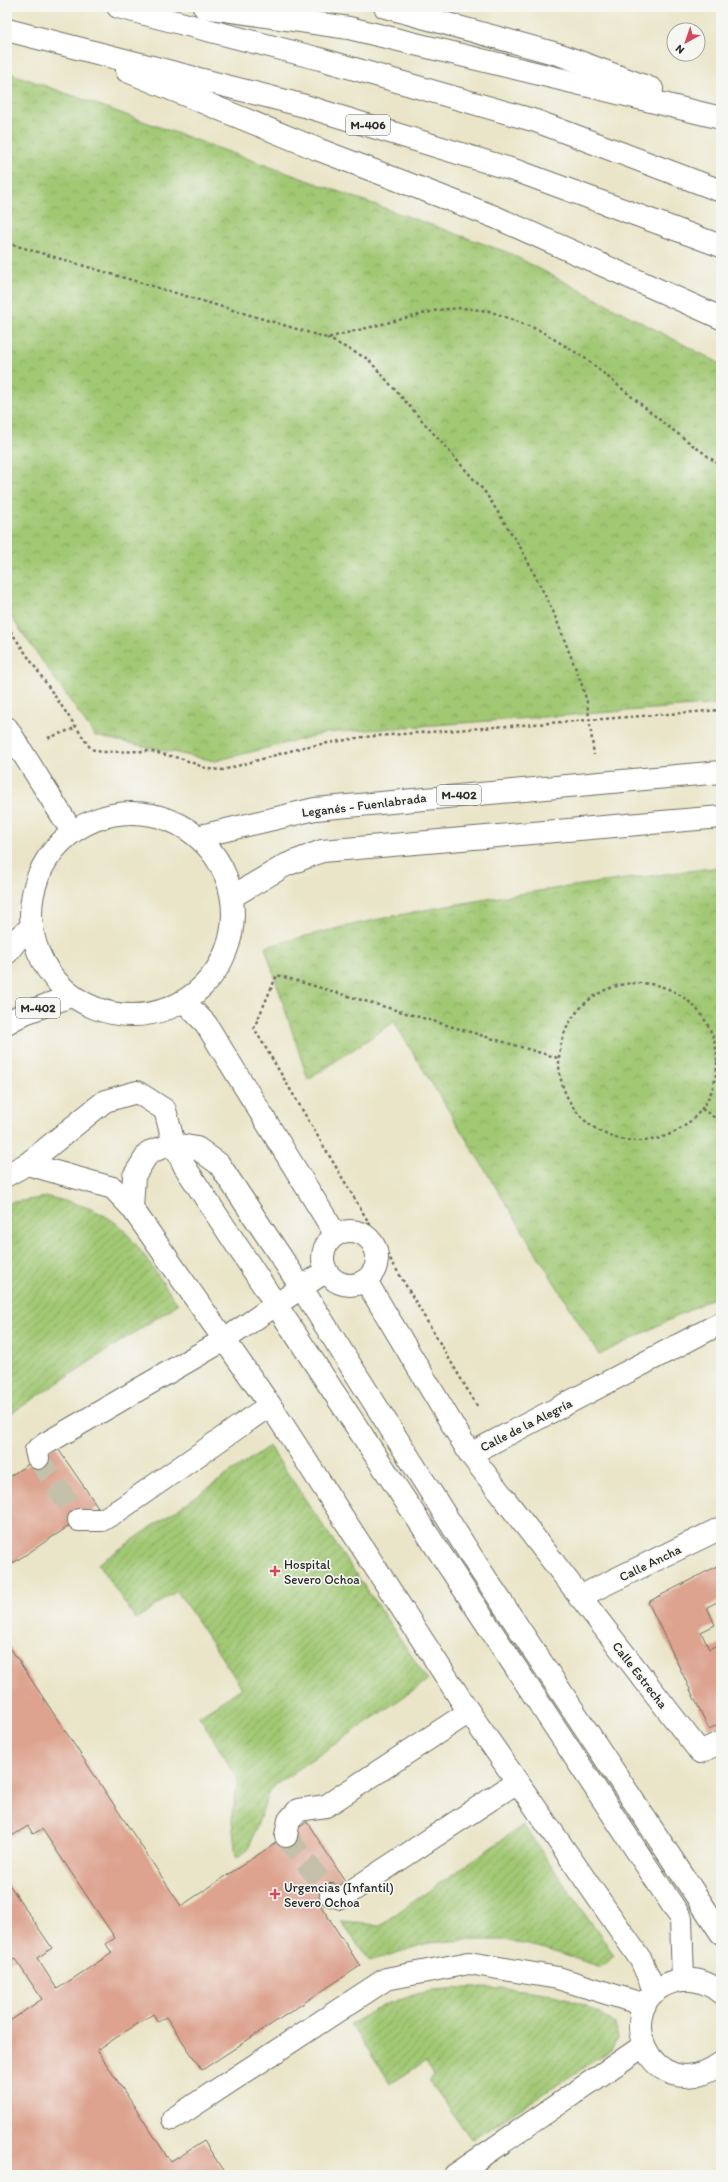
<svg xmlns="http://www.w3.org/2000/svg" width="728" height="2182" font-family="Itim,sans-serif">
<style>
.park{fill:url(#park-crowns);stroke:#667a4f}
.garden{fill:url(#garden-furrows);stroke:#667a4f}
.building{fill:#dda38f}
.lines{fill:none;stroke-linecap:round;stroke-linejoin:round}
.minor-tunnel{stroke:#c4c0a9;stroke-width:22;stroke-dasharray:22 11;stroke-linecap:butt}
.minor-casing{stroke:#6e6c62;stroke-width:24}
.highway-casing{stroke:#6e6c62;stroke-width:24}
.path{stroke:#6e6c62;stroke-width:2.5;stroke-dasharray:3 3;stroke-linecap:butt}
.minor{stroke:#fff;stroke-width:22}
.highway{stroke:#fff;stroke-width:22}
.poi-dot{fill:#d1495b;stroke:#f6f6f2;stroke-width:1.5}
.labels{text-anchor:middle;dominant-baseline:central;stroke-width:3.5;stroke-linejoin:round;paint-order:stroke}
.shield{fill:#f6f6f2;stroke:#686867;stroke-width:1}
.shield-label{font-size:12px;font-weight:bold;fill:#2b2b2b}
.street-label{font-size:13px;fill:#2b2b2b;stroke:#f6f6f2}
.poi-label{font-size:13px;fill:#2b2b2b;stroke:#f6f6f2;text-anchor:start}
</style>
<defs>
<pattern id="park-crowns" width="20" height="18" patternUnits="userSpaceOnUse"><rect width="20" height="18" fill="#a1c873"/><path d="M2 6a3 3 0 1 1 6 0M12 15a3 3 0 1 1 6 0" fill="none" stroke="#83a35f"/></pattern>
<pattern id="garden-furrows" width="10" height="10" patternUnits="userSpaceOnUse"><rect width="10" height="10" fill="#a1c873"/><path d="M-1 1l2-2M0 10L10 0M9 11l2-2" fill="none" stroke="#83a35f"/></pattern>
</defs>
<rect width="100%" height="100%" fill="#f6f6f2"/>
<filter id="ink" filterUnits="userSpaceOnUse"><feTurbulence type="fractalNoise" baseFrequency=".025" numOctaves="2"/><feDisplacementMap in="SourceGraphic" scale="8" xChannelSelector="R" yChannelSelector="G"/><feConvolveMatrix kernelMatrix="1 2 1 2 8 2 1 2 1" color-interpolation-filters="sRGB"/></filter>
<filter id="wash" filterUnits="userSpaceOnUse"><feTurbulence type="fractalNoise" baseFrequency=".012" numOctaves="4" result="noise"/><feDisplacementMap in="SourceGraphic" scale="16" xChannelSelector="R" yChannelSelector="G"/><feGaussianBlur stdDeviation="0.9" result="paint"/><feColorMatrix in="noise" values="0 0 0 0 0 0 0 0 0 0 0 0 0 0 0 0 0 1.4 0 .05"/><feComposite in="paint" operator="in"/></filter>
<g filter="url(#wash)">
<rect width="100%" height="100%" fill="#eae5c8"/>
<!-- park -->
<g class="park">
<polygon points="7,72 509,253 721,364 721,704 326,733 215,761 95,736 7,611"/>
<path d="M 721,867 L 721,1294 L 599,1355 L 394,1022 L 308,1080 L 265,947 C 414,905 568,886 721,867 Z"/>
</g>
<!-- garden -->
<g class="garden">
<path d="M 48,1197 C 71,1202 97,1208 116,1223 C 136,1239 162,1283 178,1304 L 7,1416 L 7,1203 Z"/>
<polygon points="269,1446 428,1680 271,1788 248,1850 236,1858 232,1820 238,1779 199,1716 242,1688 177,1591 136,1619 98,1564"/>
<polygon points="523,1825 614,1955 601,1967 542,1948 505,1940 466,1940 429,1943 370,1961 341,1922 380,1925"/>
<path d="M 485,1987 C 531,1990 579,1993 615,2024 L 618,2039 L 611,2050 L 472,2140 L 429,2082 L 434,2076 L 426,2061 L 390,2084 L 362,2040 L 350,2024 L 386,2004 L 431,1990 Z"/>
</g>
<g id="blocks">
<!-- building -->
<g class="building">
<polygon points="56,1446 98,1507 7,1567 7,1478"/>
<polygon points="721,1564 721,1600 707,1607 715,1625 701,1632 709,1649 721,1643 721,1723 709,1729 648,1602"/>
<polygon points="7,1643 181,1906 307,1822 347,1884 319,1903 360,1966 202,2070 166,2017 158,2022 153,2014 97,2050 171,2162 204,2141 226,2175 7,2175 7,2023 42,1999 15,1959 7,1964 7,1883 8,1883 52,1948 37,1958 57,1989 112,1953 106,1944 115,1938 42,1829 33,1834 28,1826 7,1839"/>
</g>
</g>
</g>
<g filter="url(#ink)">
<use href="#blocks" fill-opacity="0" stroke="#6e6c62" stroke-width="1"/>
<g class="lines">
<!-- minor-tunnel -->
<g class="minor-tunnel">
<polyline points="38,1458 79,1520"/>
<polyline points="286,1836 331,1895"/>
</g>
<!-- minor casing -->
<g class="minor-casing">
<g id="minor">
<polyline points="7,728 71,830"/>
<polyline points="184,1001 206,1024 336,1235"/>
<polyline points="27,1164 113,1188 132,1208 270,1405 469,1712 641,1960 655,1992"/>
<polyline points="7,1175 27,1164 105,1101 137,1092 165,1110 174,1144 185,1167 681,1918 683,1980"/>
<polyline points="132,1208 134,1176 149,1152 174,1144 197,1148 219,1164 301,1287 475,1562 721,1933"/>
<circle cx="350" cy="1258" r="27"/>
<polyline points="366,1281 470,1454"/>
<polyline points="721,1323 470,1454 700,1752 721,1742"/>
<polyline points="38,1458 36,1451 45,1444 224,1340 326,1271"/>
<polyline points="79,1520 102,1520 119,1510 270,1405"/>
<polyline points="579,1597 721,1528"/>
<polyline points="286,1836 289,1820 298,1810 326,1806 469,1712"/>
<polyline points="331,1895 341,1898 517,1782"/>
<path d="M 721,1993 C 708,1982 693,1977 676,1981 C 604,1999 651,2114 721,2063"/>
<polyline points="173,2119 386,1979 469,1963 558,1978 645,2005"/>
<polyline points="455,2175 643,2046"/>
</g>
</g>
<!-- highway casing -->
<g class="highway-casing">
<g id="highway">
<polyline points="118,7 320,59 536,121 721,191"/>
<polyline points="204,7 349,28 721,118"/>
<polyline points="385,7 561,55 652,89"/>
<polyline points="7,30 305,106 520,172 721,246"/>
<polyline points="127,71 317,149 495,217 721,318"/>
<circle cx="132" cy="914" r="101"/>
<polyline points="201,836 315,809 721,772"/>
<polyline points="233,896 286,865 322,851 721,817"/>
<polyline points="7,953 20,936 32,927"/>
<polyline points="7,1023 25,1013 71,996"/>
</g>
</g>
<!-- path -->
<g class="path">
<polyline points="7,243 327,338 438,310 462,308 489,311 539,330 585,358 666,425 721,466"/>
<polyline points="327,338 368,359 485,492 522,550 553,611 581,682 587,702 594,755"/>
<polyline points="7,626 91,749 101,752 149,751 183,759 208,769 223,770 304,747 363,737 721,710"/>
<polyline points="48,738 75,728"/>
<circle cx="638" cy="1062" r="79"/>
<polyline points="702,1109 721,1122"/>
<polyline points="477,1406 254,1028 277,975 558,1058"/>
</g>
<!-- minor -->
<use href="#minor" class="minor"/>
<!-- highway -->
<use href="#highway" class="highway"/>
</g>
</g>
<!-- markers -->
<g class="poi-dot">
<path d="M273 1565h4v4h4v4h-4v4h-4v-4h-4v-4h4z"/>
<path d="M273 1888h4v4h4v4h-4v4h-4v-4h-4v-4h4z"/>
</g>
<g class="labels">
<!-- shield labels -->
<g class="shield">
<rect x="346" y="115" width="44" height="20" rx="3"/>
<rect x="437" y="785" width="44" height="20" rx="3"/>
<rect x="16" y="998" width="44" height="20" rx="3"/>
</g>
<g class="shield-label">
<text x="368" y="125">M-406</text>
<text x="459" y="795">M-402</text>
<text x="38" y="1008">M-402</text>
</g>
<!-- street labels -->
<g class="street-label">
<text transform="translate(364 805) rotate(-7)">Leganés - Fuenlabrada</text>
<text transform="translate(526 1425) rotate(-27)">Calle de la Alegría</text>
<text transform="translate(650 1563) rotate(-26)">Calle Ancha</text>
<text transform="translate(640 1675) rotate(52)">Calle Estrecha</text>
</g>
<!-- poi labels -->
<g class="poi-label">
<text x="284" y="1564">Hospital<tspan x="284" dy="15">Severo Ochoa</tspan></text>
<text x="284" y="1887">Urgencias (Infantil)<tspan x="284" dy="15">Severo Ochoa</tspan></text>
</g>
</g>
<!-- margin -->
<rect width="728" height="2182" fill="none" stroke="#f6f6f2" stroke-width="24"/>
<!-- north arrow -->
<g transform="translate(686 42) rotate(220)"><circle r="19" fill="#f6f6f2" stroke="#a5a5a2"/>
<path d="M0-3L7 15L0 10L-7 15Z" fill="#d1495b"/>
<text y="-6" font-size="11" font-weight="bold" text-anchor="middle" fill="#2b2b2b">N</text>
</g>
</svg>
